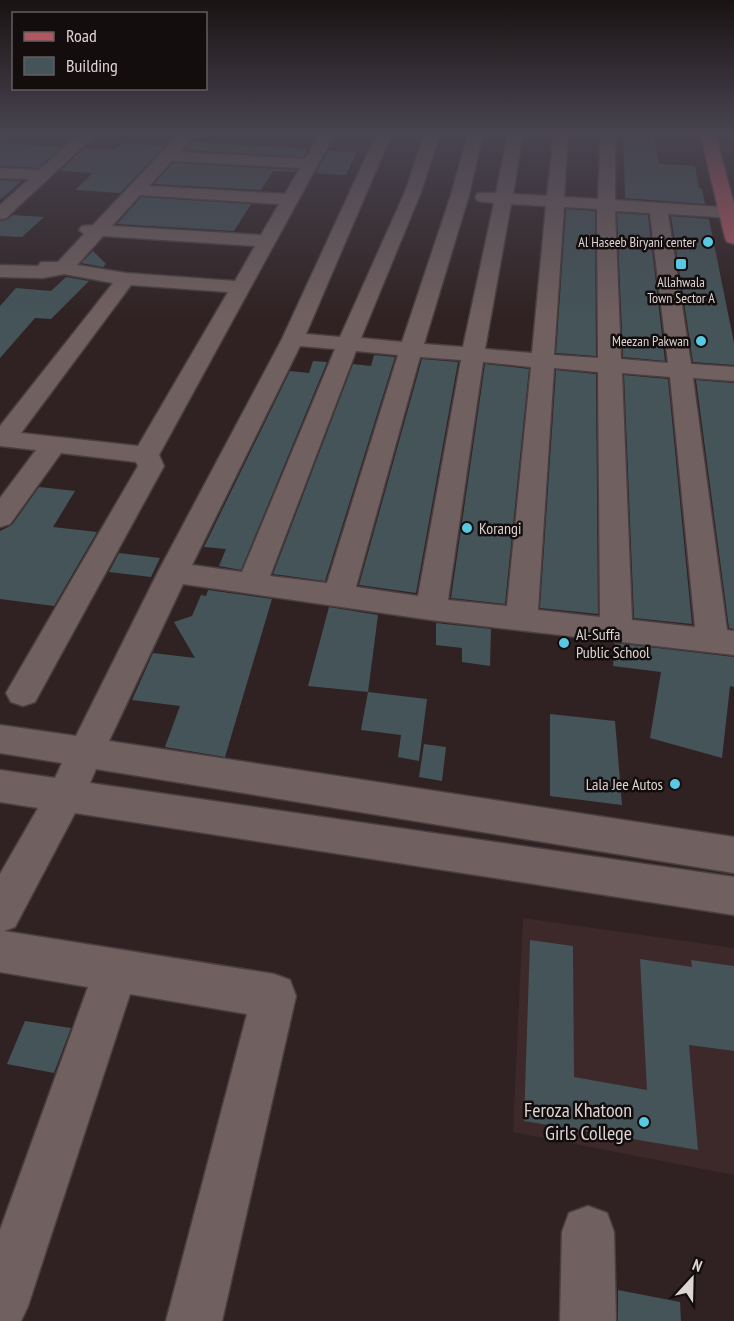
<svg xmlns="http://www.w3.org/2000/svg" width="734" height="1321" font-family="'PT Sans Narrow',sans-serif">
<style>
.built{fill:#3d282a}
.building{fill:#445459}
.lines{fill:none;stroke-linecap:round;stroke-linejoin:round}
.minor-casing{stroke:#4a3f40;stroke-width:3}
.major-casing{stroke:#4a3f40;stroke-width:3}
.minor{fill:#716060;fill-rule:evenodd}
.major{fill:#b25662;fill-rule:evenodd}
.poi-dot{fill:#57c9e2;stroke:#130d0d;stroke-width:2}
.labels{text-anchor:middle;dominant-baseline:central;stroke-width:5;stroke-linejoin:round;paint-order:stroke}
.far-poi-label{font-size:14px;fill:#ddd4d4;stroke:#130d0d;text-anchor:end}
.poi-label{font-size:16px;fill:#ddd4d4;stroke:#130d0d;text-anchor:start}
.near-poi-label{font-size:20px;fill:#ddd4d4;stroke:#130d0d;text-anchor:end}
</style>
<rect width="100%" height="100%" fill="#302223"/>
<!-- built -->
<polygon class="built" points="523,918 734,948 734,1175 513,1132"/>
<!-- building -->
<g class="building">
<polygon points="623,133 653,133 659,164 695,166 699,188 702,189 705,204 625,198"/>
<polygon points="191,142 208,143 308,149 304,157 185,150"/>
<polygon points="0,143 62,147 38,168 0,166"/>
<polygon points="122,143 165,146 120,193 75,190 93,173 60,171 84,148 115,150"/>
<polygon points="328,151 357,152 346,175 316,173"/>
<polygon points="173,163 296,170 295,172 273,171 261,190 154,184"/>
<polygon points="0,180 22,181 0,200"/>
<polygon points="141,197 251,204 234,231 117,224"/>
<polygon points="566,209 595,211 596,356 556,353"/>
<polygon points="617,213 648,215 665,361 623,357"/>
<polygon points="13,215 44,217 22,237 0,236 0,221 6,220"/>
<polygon points="671,216 709,219 734,343 734,365 693,362"/>
<polygon points="93,251 106,264 103,267 81,263"/>
<polygon points="66,277 89,281 51,319 35,318 0,358 0,306 16,288 51,291"/>
<polygon points="374,355 395,357 325,581 273,574 353,364 371,366"/>
<polygon points="422,359 458,362 416,593 359,585"/>
<polygon points="313,361 327,362 241,570 219,566 226,549 204,547 290,371 309,373"/>
<polygon points="485,364 529,369 505,604 451,598"/>
<polygon points="556,370 596,374 598,614 540,608"/>
<polygon points="624,375 668,379 692,624 634,618"/>
<polygon points="696,380 734,383 734,629 729,628"/>
<polygon points="39,487 75,491 53,527 97,532 54,606 0,599 0,531 12,525"/>
<polygon points="119,553 160,558 151,577 109,572"/>
<polygon points="208,590 272,599 225,757 165,747 180,706 132,700 153,653 195,658 174,622 192,616 201,595 206,596"/>
<polygon points="329,607 378,615 368,692 308,686"/>
<polygon points="436,623 491,629 490,666 462,662 462,648 436,645"/>
<polygon points="615,643 734,657 734,687 730,686 722,758 650,738 661,672 613,666"/>
<polygon points="368,692 427,699 419,761 398,757 401,735 361,730"/>
<polygon points="550,714 615,721 622,805 550,796"/>
<polygon points="424,744 446,747 442,781 419,777"/>
<polygon points="530,940 573,946 574,1077 647,1090 640,959 692,967 691,960 734,966 734,1051 689,1045 698,1150 524,1121"/>
<polygon points="25,1021 71,1028 54,1073 7,1064"/>
<polygon points="618,1290 680,1302 681,1321 618,1321"/>
</g>
<g class="lines">
<!-- minor casing -->
<g class="minor-casing">
<g id="minor">
<polygon points="0,133 9,133 5,138 0,139"/>
<polygon points="81,133 97,133 6,218 0,219 0,205 29,179 0,178 0,168 39,170"/>
<path d="M 180,133 L 196,133 L 180,152 L 305,159 L 320,133 L 335,133 L 159,455 L 164,466 L 35,702 L 23,706 L 11,702 L 6,693 L 138,466 L 136,462 L 61,453 L 10,524 L 0,527 L 0,498 L 36,450 L 0,446 L 0,426 L 113,283 L 64,274 L 43,278 L 0,277 L 0,265 L 38,266 L 41,262 L 58,262 L 84,234 L 79,230 L 82,226 L 93,225 ZM 172,161 L 300,168 L 285,194 L 149,186 ZM 140,195 L 279,204 L 261,235 L 112,226 ZM 103,236 L 255,246 L 235,281 L 126,273 L 77,265 ZM 131,285 L 228,292 L 138,446 L 21,433 Z"/>
<path d="M 377,133 L 392,133 L 306,334 L 340,337 L 405,192 L 425,133 L 440,133 L 421,192 L 361,338 L 402,342 L 451,195 L 468,133 L 483,133 L 469,195 L 424,344 L 463,347 L 494,203 L 478,201 L 475,197 L 478,193 L 496,193 L 508,133 L 523,133 L 513,194 L 547,196 L 554,133 L 568,133 L 564,197 L 598,199 L 601,133 L 615,133 L 615,200 L 734,208 L 734,218 L 668,214 L 691,364 L 734,367 L 734,381 L 693,378 L 727,630 L 734,631 L 734,655 L 431,620 L 183,584 L 109,741 L 734,837 L 734,873 L 96,769 L 90,783 L 734,877 L 734,915 L 75,813 L 15,927 L 4,931 L 274,974 L 290,980 L 296,996 L 222,1321 L 166,1321 L 247,1014 L 130,994 L 28,1306 L 21,1321 L 0,1321 L 0,1230 L 88,987 L 0,972 L 0,874 L 38,808 L 0,802 L 0,770 L 55,778 L 62,763 L 0,753 L 0,725 L 76,736 L 158,572 L 282,339 ZM 511,204 L 546,206 L 532,353 L 485,349 ZM 564,207 L 597,209 L 598,358 L 554,355 ZM 615,211 L 650,213 L 668,363 L 621,359 ZM 300,346 L 335,349 L 242,572 L 192,565 ZM 356,351 L 398,355 L 327,583 L 270,576 ZM 420,357 L 461,360 L 418,596 L 356,587 ZM 483,362 L 531,367 L 507,606 L 448,600 ZM 554,368 L 598,372 L 600,617 L 538,610 ZM 622,373 L 670,377 L 695,627 L 632,620 Z"/>
<polygon points="588,1206 607,1213 614,1232 616,1321 560,1321 562,1232 569,1213"/>
</g>
</g>
<!-- major casing -->
<g class="major-casing">
<polygon id="major" points="700,133 715,133 734,204 734,244 727,242 725,238"/>
</g>
<!-- minor -->
<use href="#minor" class="minor"/>
<!-- major -->
<use href="#major" class="major"/>
</g>
<!-- sky -->
<linearGradient id="sky" x2="0" y2="1"><stop stop-color="#1a1313"/><stop offset="0.42" stop-color="#484450"/><stop offset="1" stop-color="#484450" stop-opacity="0"/></linearGradient>
<rect width="734" height="318" fill="url(#sky)"/>
<!-- markers -->
<g class="poi-dot">
<circle cx="708" cy="242" r="6"/>
<rect x="675" y="258" width="12" height="12" rx="3"/>
<circle cx="701" cy="341" r="6"/>
<circle cx="467" cy="528" r="6"/>
<circle cx="564" cy="643" r="6"/>
<circle cx="675" cy="784" r="6"/>
<circle cx="644" cy="1122" r="6"/>
</g>
<g class="labels">
<!-- far-poi labels -->
<g class="far-poi-label">
<text x="696" y="242">Al Haseeb Biryani center</text>
<text x="681" y="282" text-anchor="middle">Allahwala<tspan x="681" dy="16">Town Sector A</tspan></text>
<text x="689" y="341">Meezan Pakwan</text>
</g>
<!-- poi labels -->
<g class="poi-label">
<text x="479" y="528">Korangi</text>
<text x="576" y="634">Al-Suffa<tspan x="576" dy="18">Public School</tspan></text>
<text x="663" y="784" text-anchor="end">Lala Jee Autos</text>
</g>
<!-- near-poi labels -->
<g class="near-poi-label">
<text x="632" y="1110">Feroza Khatoon<tspan x="632" dy="23">Girls College</tspan></text>
</g>
</g>
<!-- legend -->
<rect x="12" y="12" width="195" height="78" fill="#130d0d" stroke="#645d5d" stroke-width="1.5"/>
<rect x="24" y="32" width="30" height="9" fill="#b25662" stroke="#645d5d" stroke-width="1.5"/>
<text x="66" y="42" font-size="18" fill="#ddd4d4">Road</text>
<rect x="24" y="57" width="30" height="18" fill="#445459" stroke="#645d5d" stroke-width="1.5"/>
<text x="66" y="72" font-size="18" fill="#ddd4d4">Building</text>
<!-- north arrow -->
<g transform="translate(692 1279) rotate(22)" stroke="#130d0d" stroke-width="4.5" paint-order="stroke">
<path d="M0-4.5L10 22L0 15L-10 22Z" fill="#ddd4d4"/>
<text y="-9" font-size="16" font-weight="bold" text-anchor="middle" fill="#ddd4d4">N</text>
</g>
</svg>
